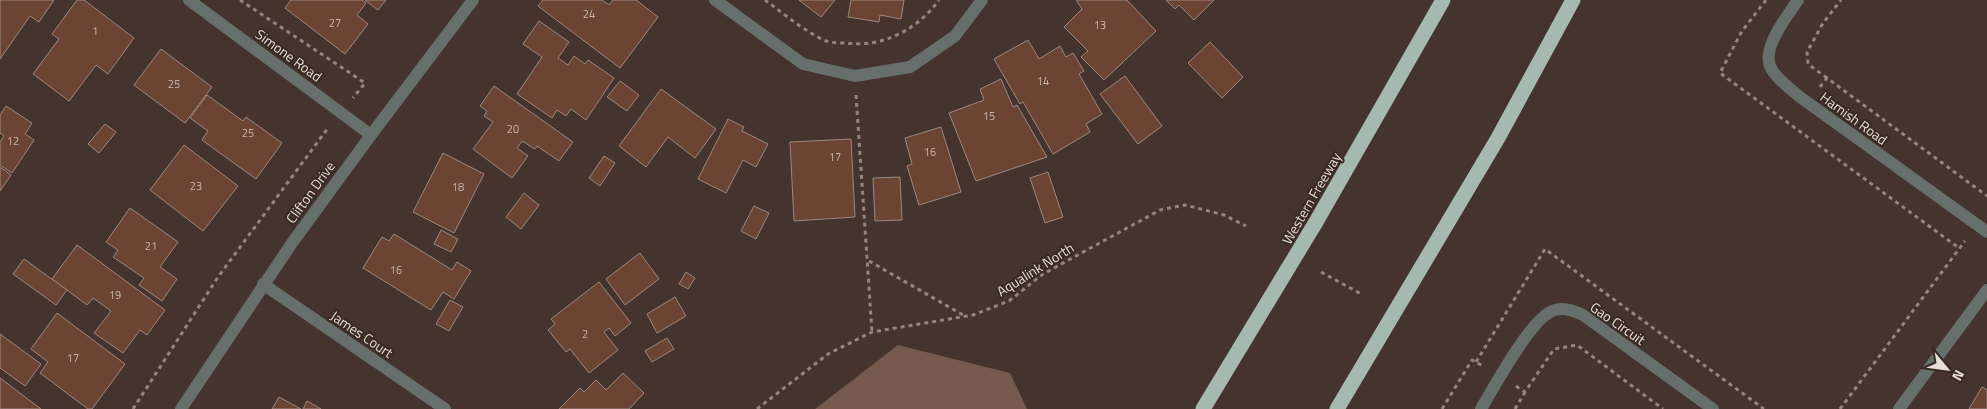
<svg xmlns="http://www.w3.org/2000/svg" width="1987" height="409" font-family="'Titillium Web',sans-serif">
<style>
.green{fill:#75594d}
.building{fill:#6c4434;stroke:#9b8880}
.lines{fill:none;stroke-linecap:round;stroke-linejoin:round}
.path{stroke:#938681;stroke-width:3;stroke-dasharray:4 4;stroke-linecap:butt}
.street{stroke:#666f6b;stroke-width:12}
.highway{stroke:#a5b9af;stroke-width:15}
.labels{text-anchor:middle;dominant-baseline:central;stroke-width:4;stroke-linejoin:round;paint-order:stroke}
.number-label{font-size:11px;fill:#c8b7b0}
.street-label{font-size:14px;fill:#e7ddd9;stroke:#392a23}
</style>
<rect width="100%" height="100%" fill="#44342d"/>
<!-- green -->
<polygon class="green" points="898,345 1010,373 1027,409 815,409"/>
<!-- building -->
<g class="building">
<polygon points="0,0 54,0 39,22 30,16 0,59"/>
<polygon points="77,0 84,0 134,38 108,74 96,65 69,101 33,74 59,39 52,34"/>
<polygon points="291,0 362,0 366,3 357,15 368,24 345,54 285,8"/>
<polygon points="365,0 386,0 378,10"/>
<polygon points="543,0 602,0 609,5 613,0 636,0 658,17 620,68 538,6"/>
<polygon points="799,0 835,0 821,17"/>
<polygon points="851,0 904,0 901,19 880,15 879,22 848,17"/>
<polygon points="1076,0 1127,0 1156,31 1104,80 1081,57 1088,51 1064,27 1082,9"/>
<polygon points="1166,0 1214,0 1194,20 1179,5 1175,9"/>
<polygon points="539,21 569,42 558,58 568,65 574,56 585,64 588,60 614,78 586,120 571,109 566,116 557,110 552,118 517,94 542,57 523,44"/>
<polygon points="1028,40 1039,59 1060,46 1066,57 1073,53 1084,71 1079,74 1102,114 1086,124 1090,132 1053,154 1023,102 1020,104 994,59"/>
<polygon points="1210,42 1243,77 1222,98 1188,63"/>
<polygon points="161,49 212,87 185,123 134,85"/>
<polygon points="1125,76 1162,126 1138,144 1100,94"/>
<polygon points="1001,79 1013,107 1017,105 1047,157 976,181 949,113 984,100 980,89"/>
<polygon points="620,81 639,95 627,111 607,97"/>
<polygon points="494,86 573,142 559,161 537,146 535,149 522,141 517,148 528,156 512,178 473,149 493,122 484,116 487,111 480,106"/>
<polygon points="661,89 716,129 695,158 668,137 646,167 619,146"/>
<polygon points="207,95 243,121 246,117 282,143 256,179 202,140 208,131 190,118"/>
<polygon points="6,106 32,123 25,134 34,140 12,173 0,165 0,142 4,136 0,133 0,115"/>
<polygon points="728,119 744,127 742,131 768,144 756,167 743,160 726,193 698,179"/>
<polygon points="105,124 116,132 99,153 88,144"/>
<polygon points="941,127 961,192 919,205 907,166 912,164 905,138"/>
<polygon points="851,139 855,217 794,221 790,142"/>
<polygon points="184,145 238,186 203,231 150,190"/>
<polygon points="443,153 484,174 454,233 413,212"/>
<polygon points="604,156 615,163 600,186 589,178"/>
<polygon points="0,167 11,175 0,191"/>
<polygon points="1048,172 1063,217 1045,223 1030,178"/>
<polygon points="900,177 902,220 875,221 873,178"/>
<polygon points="524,193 539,205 521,229 506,217"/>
<polygon points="754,206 769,213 756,239 741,231"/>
<polygon points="130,208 178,242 160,267 177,279 162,301 139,285 144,278 113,257 118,250 106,242"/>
<polygon points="441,230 458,239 451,252 434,244"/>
<polygon points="394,234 452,270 457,262 471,271 454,299 443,292 431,310 363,268 382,237 389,241"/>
<polygon points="77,245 165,310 147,335 140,330 123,353 94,333 111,311 93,298 87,305 52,279"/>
<polygon points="640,253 659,279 625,305 606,279"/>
<polygon points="24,259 67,290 56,305 13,274"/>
<polygon points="686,272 695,278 688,289 679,284"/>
<polygon points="599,282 631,323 615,336 609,328 604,332 618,350 589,373 570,349 566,352 548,330 555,324 551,319"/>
<polygon points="675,297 686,316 657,333 647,314"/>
<polygon points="450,300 463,307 449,331 436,324"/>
<polygon points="57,313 125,364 92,409 88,409 40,373 48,362 31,349"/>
<polygon points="0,334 41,364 25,386 0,368"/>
<polygon points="667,338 674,349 652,362 645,351"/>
<polygon points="623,373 644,393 629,409 559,409 580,388 584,392 596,380 606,390"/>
<polygon points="0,378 41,409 0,409"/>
<polygon points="1982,387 1987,390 1987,409 1969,409"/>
<polygon points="279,397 301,409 272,409"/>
<polygon points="307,401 321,409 303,409"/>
</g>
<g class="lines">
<!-- path -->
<g class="path">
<polyline points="240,0 365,83 353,98"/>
<path d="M 765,0 C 784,14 804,31 826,41 C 832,43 839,43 846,43 C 883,48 918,29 939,0"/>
<polyline points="1766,0 1742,31 1720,73 1959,248"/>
<polyline points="1827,78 1808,64 1807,52 1823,23 1841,0"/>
<polyline points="1820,87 1827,78 1987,196"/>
<polyline points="856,95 872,332"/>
<polyline points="869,261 963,315"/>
<polyline points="1321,272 1363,295"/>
<polyline points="1476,362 1545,249 1764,409"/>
<polyline points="1516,386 1525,392 1554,349 1577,345 1663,409"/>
<polyline points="133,409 218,277 328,128"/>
<polyline points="757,409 828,354 872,332 973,315 1009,301 1043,274 1160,210 1185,205 1224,215 1246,226"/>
<polyline points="1442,409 1472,360 1483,366"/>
<polyline points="1515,409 1525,392"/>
<polyline points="1840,409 1965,241"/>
</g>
<!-- street -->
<g class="street">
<polyline points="189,0 371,135"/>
<polyline points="715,0 803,64 855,76 910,67 955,36 982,0"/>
<path d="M 1798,0 C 1787,17 1759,50 1772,70 C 1779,81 1791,89 1800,97 L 1987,232"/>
<polyline points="263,284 445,409"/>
<polyline points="181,409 292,243 371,135 473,0"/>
<path d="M 1481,409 C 1494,387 1529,323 1550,312 C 1561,306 1572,310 1583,315 L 1713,409"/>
<polyline points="1899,409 1987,290"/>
</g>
<!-- highway -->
<g class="highway">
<polyline points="1203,409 1316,222 1443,0"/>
<polyline points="1337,409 1498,138 1573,0"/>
</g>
</g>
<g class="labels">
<!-- number labels -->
<g class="number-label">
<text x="589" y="14">24</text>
<text x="335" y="23">27</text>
<text x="1100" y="25">13</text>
<text x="95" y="31">1</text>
<text x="1043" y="81">14</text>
<text x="174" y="84">25</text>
<text x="989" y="116">15</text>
<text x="513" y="129">20</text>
<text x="248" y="133">25</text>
<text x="13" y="141">12</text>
<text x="930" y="152">16</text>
<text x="835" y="157">17</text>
<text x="196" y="186">23</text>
<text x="458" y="187">18</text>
<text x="151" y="246">21</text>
<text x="396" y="270">16</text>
<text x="115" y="295">19</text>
<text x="585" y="334">2</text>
<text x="73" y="358">17</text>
</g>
<!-- street labels -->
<g class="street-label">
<text transform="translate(289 55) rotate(36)">Simone Road</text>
<text transform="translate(1854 118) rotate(36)">Hamish Road</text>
<text transform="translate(310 192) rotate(-54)">Clifton Drive</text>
<text transform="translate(1311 198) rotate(-60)">Western Freeway</text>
<text transform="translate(1035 269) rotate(-32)">Aqualink North</text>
<text transform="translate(1618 323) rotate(35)">Gao Circuit</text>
<text transform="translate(362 334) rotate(34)">James Court</text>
</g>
</g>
<!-- north arrow -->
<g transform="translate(1947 369) rotate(119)" stroke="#392a23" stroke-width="4" paint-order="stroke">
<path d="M0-4L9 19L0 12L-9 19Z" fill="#e7ddd9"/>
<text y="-8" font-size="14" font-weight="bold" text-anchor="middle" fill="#e7ddd9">N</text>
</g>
</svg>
